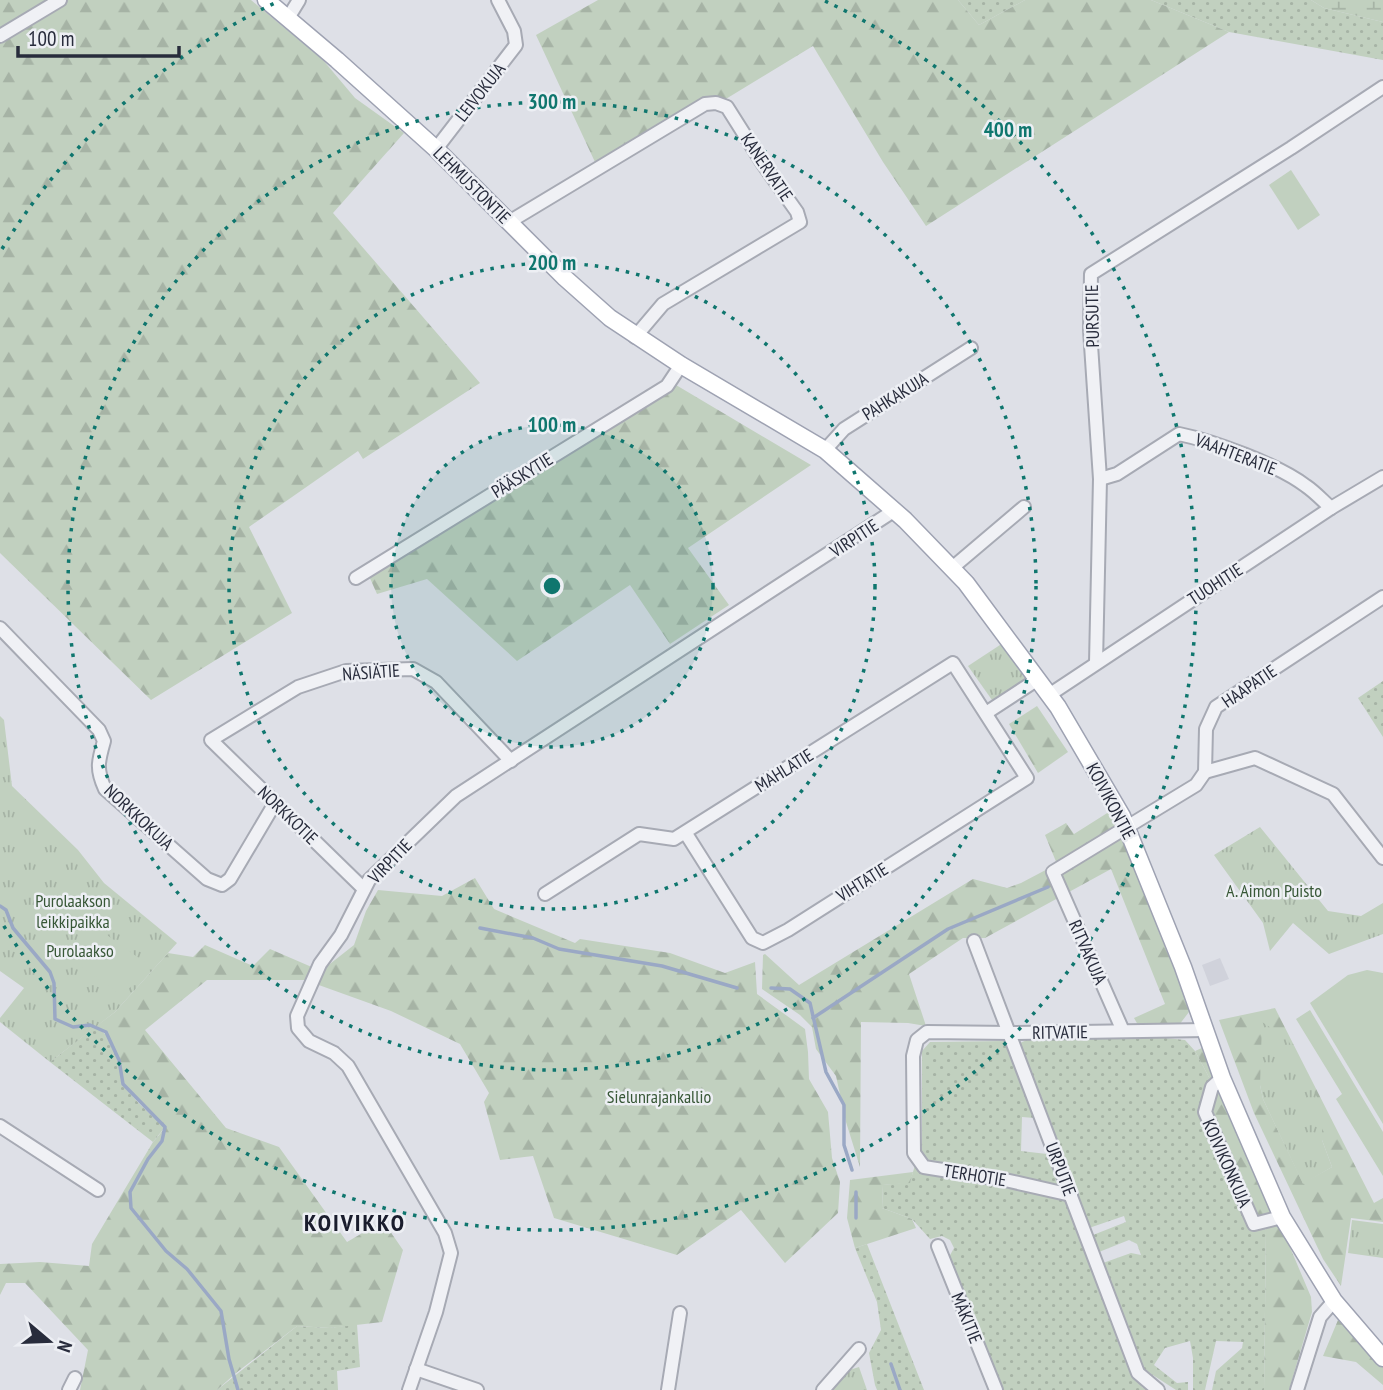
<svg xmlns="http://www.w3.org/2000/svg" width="1383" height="1390" font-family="'PT Sans Narrow',sans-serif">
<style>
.built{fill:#d0d2db}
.grass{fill:url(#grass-dots)}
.forest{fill:url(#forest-firs);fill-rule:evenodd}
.wetland{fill:url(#wetland-marsh)}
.park{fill:url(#park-tufts)}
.pitch{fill:#c1d0bf}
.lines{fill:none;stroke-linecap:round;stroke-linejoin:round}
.stream{stroke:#9aa8c5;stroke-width:3.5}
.minor-casing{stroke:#a7aab4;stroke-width:16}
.major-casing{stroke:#9ea2b2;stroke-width:19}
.minor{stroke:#f0f1f5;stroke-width:12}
.major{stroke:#fff;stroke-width:16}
.ring{fill:none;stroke:#0f766e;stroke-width:3.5;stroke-dasharray:3.5 7}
.labels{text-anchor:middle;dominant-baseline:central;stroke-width:5;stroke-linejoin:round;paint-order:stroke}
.street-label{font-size:18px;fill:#282c3c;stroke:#edeff4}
.park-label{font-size:18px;fill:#375736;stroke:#edeff4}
.district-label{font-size:24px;font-weight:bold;letter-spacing:2px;fill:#1a1d2d;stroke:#edeff4}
.centre{fill:#0f766e;stroke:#edeff4;stroke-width:3.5}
.ring-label{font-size:21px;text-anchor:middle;font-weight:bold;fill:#0f766e;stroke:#edeff4;stroke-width:5;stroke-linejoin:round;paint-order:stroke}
</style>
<defs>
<pattern id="grass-dots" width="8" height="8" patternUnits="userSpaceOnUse" patternTransform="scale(1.75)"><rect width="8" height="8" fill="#c1d0bf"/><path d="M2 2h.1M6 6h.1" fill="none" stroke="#a6b3a5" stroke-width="1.8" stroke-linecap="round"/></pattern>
<pattern id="forest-firs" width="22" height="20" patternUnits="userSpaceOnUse" patternTransform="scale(1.75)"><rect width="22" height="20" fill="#c1d0bf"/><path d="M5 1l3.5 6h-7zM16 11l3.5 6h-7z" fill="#a6b3a5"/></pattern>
<pattern id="wetland-marsh" width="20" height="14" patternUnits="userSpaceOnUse" patternTransform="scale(1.75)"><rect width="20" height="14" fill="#c1d0bf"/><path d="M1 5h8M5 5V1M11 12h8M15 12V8" fill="none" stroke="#a6b3a5"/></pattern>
<pattern id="park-tufts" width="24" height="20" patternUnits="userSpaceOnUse" patternTransform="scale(1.75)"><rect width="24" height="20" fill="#c1d0bf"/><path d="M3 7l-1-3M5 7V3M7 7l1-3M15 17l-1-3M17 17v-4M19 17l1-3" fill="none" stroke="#a6b3a5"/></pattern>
</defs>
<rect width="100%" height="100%" fill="#dee0e7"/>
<!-- built -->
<polygon class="built" points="1220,958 1229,979 1210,986 1202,965"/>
<!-- grass -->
<g class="grass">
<polygon points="958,0 1025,0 979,25"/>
<polygon points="1151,0 1311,0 1324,8 1383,22 1383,60 1229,32"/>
<polygon points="1383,681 1383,737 1358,698"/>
<path d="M 95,1027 C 119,1039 115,1061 124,1083 C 129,1096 154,1118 165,1127 L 153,1142 L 50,1062 Z"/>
<polygon points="1146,1036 1185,1040 1195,1051 1211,1081 1254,1220 1266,1230 1264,1390 1212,1390 1216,1371 1242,1348 1243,1342 1216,1341 1205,1390 1193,1390 1193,1358 1190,1341 1165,1348 1154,1365 1177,1383 1188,1382 1188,1390 1176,1390 1142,1368 1103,1263 1131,1253 1141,1255 1137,1244 1129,1240 1099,1252 1093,1235 1126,1222 1124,1216 1089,1228 1020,1043 1029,1039"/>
<polygon points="1006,1041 1034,1118 1022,1117 1021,1151 1047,1154 1142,1387 1147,1390 1002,1390 949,1257 954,1248 950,1240 942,1236 930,1239 912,1219 882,1208 883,1185 910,1182 922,1142 922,1051 930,1042"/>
<polygon points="867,1244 924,1390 877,1390 875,1385 869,1353 881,1330 877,1302 855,1248"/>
<polygon points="357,1324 360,1367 337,1371 338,1390 217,1390 297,1326 330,1328"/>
</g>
<!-- forest -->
<g class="forest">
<polygon points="0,0 251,0 323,60 355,98 404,133 333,213 480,383 363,459 358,451 249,527 292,613 151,700 0,553"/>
<polygon points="598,0 958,0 979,25 1025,0 1151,0 1229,32 926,226 883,162 813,46 601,175 536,35"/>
<polygon points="676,385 811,465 688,548 729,605 670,644 630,585 517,661 427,579 377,594 369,576"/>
<polygon points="1037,706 1068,752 1038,773 1009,724"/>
<polygon points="1112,810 1123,825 1205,1046 1311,1297 1312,1312 1289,1390 1264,1390 1266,1230 1254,1220 1210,1112 1211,1081 1195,1051 1202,1048 1189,1012 1179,1025 1138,1025 1134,1018 1165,1004 1111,869 985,938 963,938 909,974 926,1026 908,1023 861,1022 860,1167 846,1122 836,1076 816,1049 812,1027 800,1015 762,989 763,955 765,954 799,985 973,879 1007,888 1021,883 1057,864 1045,835 1066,823 1074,834"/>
<polygon points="475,878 494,909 575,943 580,939 670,953 725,973 755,962 757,994 805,1029 808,1052 809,1079 828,1112 832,1158 840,1182 838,1213 785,1263 741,1210 677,1255 554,1218 533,1156 500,1160 484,1102 489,1093 460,1044 391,1011 316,984 326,967 354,945 366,911 378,890 442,896"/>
<polygon points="205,945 253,966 270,949 314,968 307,980 207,980 145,1030 226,1128 279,1147 347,1242 383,1221 403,1250 382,1322 330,1328 297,1326 236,1373 217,1390 80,1390 88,1350 25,1283 6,1283 0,1295 0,1264 40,1262 89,1266 92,1244 153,1142 165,1128 123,1084 119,1060 113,1047 106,1032 95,1027 115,1012 168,953 193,957"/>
<path d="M 1275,1008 L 1374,1203 L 1383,1198 L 1383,1222 L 1351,1218 L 1341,1286 L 1323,1259 L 1254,1113 L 1219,1020 ZM 1260,1085 L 1322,1107 L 1322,1140 L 1332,1167 L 1303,1183 L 1263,1099 Z"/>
<polygon points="913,1172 910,1183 883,1185 882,1208 912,1219 916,1228 855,1248 847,1218 850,1180"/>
<polygon points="1338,1320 1383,1367 1383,1385 1356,1362 1323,1356"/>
</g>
<!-- wetland -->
<polygon class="wetland" points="1311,0 1383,0 1383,22 1324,8"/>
<!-- park -->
<g class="park">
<polygon points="1003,643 1027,678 992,700 968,666"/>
<polygon points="0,716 4,720 12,786 78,850 104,883 177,943 115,1012 50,1062 0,1022 0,1018 24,988 0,971"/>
<polygon points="1260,827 1328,911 1361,916 1383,903 1383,934 1329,954 1293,923 1270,951 1263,923 1214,855"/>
<polygon points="1262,1022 1287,1038 1322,1107 1322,1140 1332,1167 1303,1184 1263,1099 1260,1085"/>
<polygon points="1352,1220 1383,1224 1383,1258 1348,1253"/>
<polygon points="859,1367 867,1390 828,1390 843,1372"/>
</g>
<!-- pitch -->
<g class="pitch">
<polygon points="1291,170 1320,215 1298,230 1269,185"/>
<polygon points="96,927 147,964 123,997 72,959"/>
<polygon points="1367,970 1383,973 1383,1124 1310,1003 1348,975"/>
<polygon points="1310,1010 1383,1132 1383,1176 1336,1099 1342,1094 1296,1019"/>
</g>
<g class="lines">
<!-- stream -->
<g class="stream">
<polyline points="0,906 6,910 13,928 50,972 54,983 55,1019 73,1027 90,1025 106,1032 119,1060 123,1084 165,1127 162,1141 148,1159 130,1192 131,1208 166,1251 187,1269 221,1311 229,1359 238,1390"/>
<polyline points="480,928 533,938 559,949 662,966 737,988"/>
<polyline points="771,988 790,989 810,1003 826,1072 844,1105 844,1145 852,1170"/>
<polyline points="813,1018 948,929 1048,887"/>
<polyline points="856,1218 856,1192"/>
<polyline points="891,1364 900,1390"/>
</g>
<!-- minor casing -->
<g class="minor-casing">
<g id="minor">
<polyline points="288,18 299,0"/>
<polyline points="0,36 60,0"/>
<polyline points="436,149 516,45 514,31 498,0"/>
<polyline points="509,222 705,104 716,103 727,107 763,164 797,212 800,222 663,304 635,337"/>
<polyline points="825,450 844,429 971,348"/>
<path d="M 1100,479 L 1117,474 L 1179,434 C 1213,441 1279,465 1306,486 C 1315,492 1322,500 1331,508"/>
<polyline points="952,568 1024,507"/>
<polyline points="356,578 667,386 681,365"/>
<path d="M 0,628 L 99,730 L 104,741 C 98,762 96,769 105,789 L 207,879 L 222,885 L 230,879 L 275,803"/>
<polyline points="1096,663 1100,479 1090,330 1091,274 1291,148 1383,87"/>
<polyline points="1049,695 1331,508 1383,477"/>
<polyline points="986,713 1038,679"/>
<polyline points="1205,772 1255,758 1333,794 1383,858"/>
<polyline points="364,889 211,740 298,687 346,671 413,669 436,682 511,761"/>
<path d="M 545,894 L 639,834 L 674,839 C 766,780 860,722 953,663 L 1027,778 L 788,930 L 763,943 L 752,938 L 685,832"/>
<polyline points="974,941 1138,1373 1158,1390"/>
<polyline points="1123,1031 1053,872 1196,785 1205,772 1206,729 1216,707 1383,597"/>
<polyline points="1222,1078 1212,1087 1205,1112 1254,1224 1282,1217"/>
<polyline points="0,1126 98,1190"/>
<polyline points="1071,1195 1005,1180 924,1167 914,1153 913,1056 917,1040 927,1032 1010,1033 1206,1030"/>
<polyline points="938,1246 996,1390"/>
<polyline points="416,1369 477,1390"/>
<polyline points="69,1390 75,1378"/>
<polyline points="409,1390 436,1312 451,1253 445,1233 348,1066 334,1053 309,1041 298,1028 297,1016 320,964 341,935 369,880 456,796 895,510"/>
<polyline points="668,1390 680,1313"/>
<polyline points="823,1390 859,1349"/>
<polyline points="1297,1390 1320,1317 1334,1301"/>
</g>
</g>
<!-- major casing -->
<g class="major-casing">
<polyline id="major" points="266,0 337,60 436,149 565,278 610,318 681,365 825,450 905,520 966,583 1058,707 1122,816 1183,967 1222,1078 1282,1217 1334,1301 1383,1358"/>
</g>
<!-- minor -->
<use href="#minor" class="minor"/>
<!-- major -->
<use href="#major" class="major"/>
</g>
<!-- distance rings -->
<circle cx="552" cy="586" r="161" fill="#0f766e" fill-opacity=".12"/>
<g class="ring">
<circle cx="552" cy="586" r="161"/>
<circle cx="552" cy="586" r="323"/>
<circle cx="552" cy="586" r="484"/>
<path d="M2 249A645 645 0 0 1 279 1M825 1A645 645 0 1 1 2 923"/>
</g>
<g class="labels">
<!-- street labels -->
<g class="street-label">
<text transform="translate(480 92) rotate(-52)">LEIVOKUJA</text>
<text transform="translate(767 167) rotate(56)">KANERVATIE</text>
<text transform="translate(472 185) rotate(45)">LEHMUSTONTIE</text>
<text transform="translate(1092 316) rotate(-91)">PURSUTIE</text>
<text transform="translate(895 396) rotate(-32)">PAHKAKUJA</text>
<text transform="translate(1236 454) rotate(21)">VAAHTERATIE</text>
<text transform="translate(522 475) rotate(-32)">PÄÄSKYTIE</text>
<text transform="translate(854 538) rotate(-33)">VIRPITIE</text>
<text transform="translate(1215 584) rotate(-33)">TUOHITIE</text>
<text transform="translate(371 672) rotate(-4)">NÄSIÄTIE</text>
<text transform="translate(1249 686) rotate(-34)">HAAPATIE</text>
<text transform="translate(784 770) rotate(-32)">MAHLATIE</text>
<text transform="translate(1111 801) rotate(62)">KOIVIKONTIE</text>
<text transform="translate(288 815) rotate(44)">NORKKOTIE</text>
<text transform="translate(139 817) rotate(43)">NORKKOKUJA</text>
<text transform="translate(390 861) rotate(-46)">VIRPITIE</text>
<text transform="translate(862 882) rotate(-32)">VIHTATIE</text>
<text transform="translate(1088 952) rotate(66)">RITVAKUJA</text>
<text transform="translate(1060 1032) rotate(-1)">RITVATIE</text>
<text transform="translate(1227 1163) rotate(66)">KOIVIKONKUJA</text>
<text transform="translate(1061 1169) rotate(69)">URPUTIE</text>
<text transform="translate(975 1175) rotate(9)">TERHOTIE</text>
<text transform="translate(967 1318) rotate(68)">MÄKITIE</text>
</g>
<!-- park labels -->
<g class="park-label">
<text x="1274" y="890">A. Aimon Puisto</text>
<text x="73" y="900">Purolaakson<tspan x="73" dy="21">leikkipaikka</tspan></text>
<text x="80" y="950">Purolaakso</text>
<text x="659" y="1096">Sielunrajankallio</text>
</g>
<!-- district labels -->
<g class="district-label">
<text x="355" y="1222">KOIVIKKO</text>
</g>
</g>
<circle cx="552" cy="586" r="10" class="centre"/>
<g class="ring-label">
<text x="552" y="109">300 m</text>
<text x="1008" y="137">400 m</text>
<text x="552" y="270">200 m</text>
<text x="552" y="432">100 m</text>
</g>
<!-- north arrow -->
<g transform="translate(49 1341) rotate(109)" stroke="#edeff4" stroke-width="5" paint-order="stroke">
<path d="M0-5L12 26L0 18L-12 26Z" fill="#282c3c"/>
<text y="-10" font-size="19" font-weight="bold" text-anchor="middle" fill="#282c3c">N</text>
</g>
<!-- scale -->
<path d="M18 46v10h161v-10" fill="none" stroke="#282c3c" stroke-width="3.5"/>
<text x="28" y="46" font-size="21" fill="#282c3c" stroke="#edeff4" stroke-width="5" paint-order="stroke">100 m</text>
</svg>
